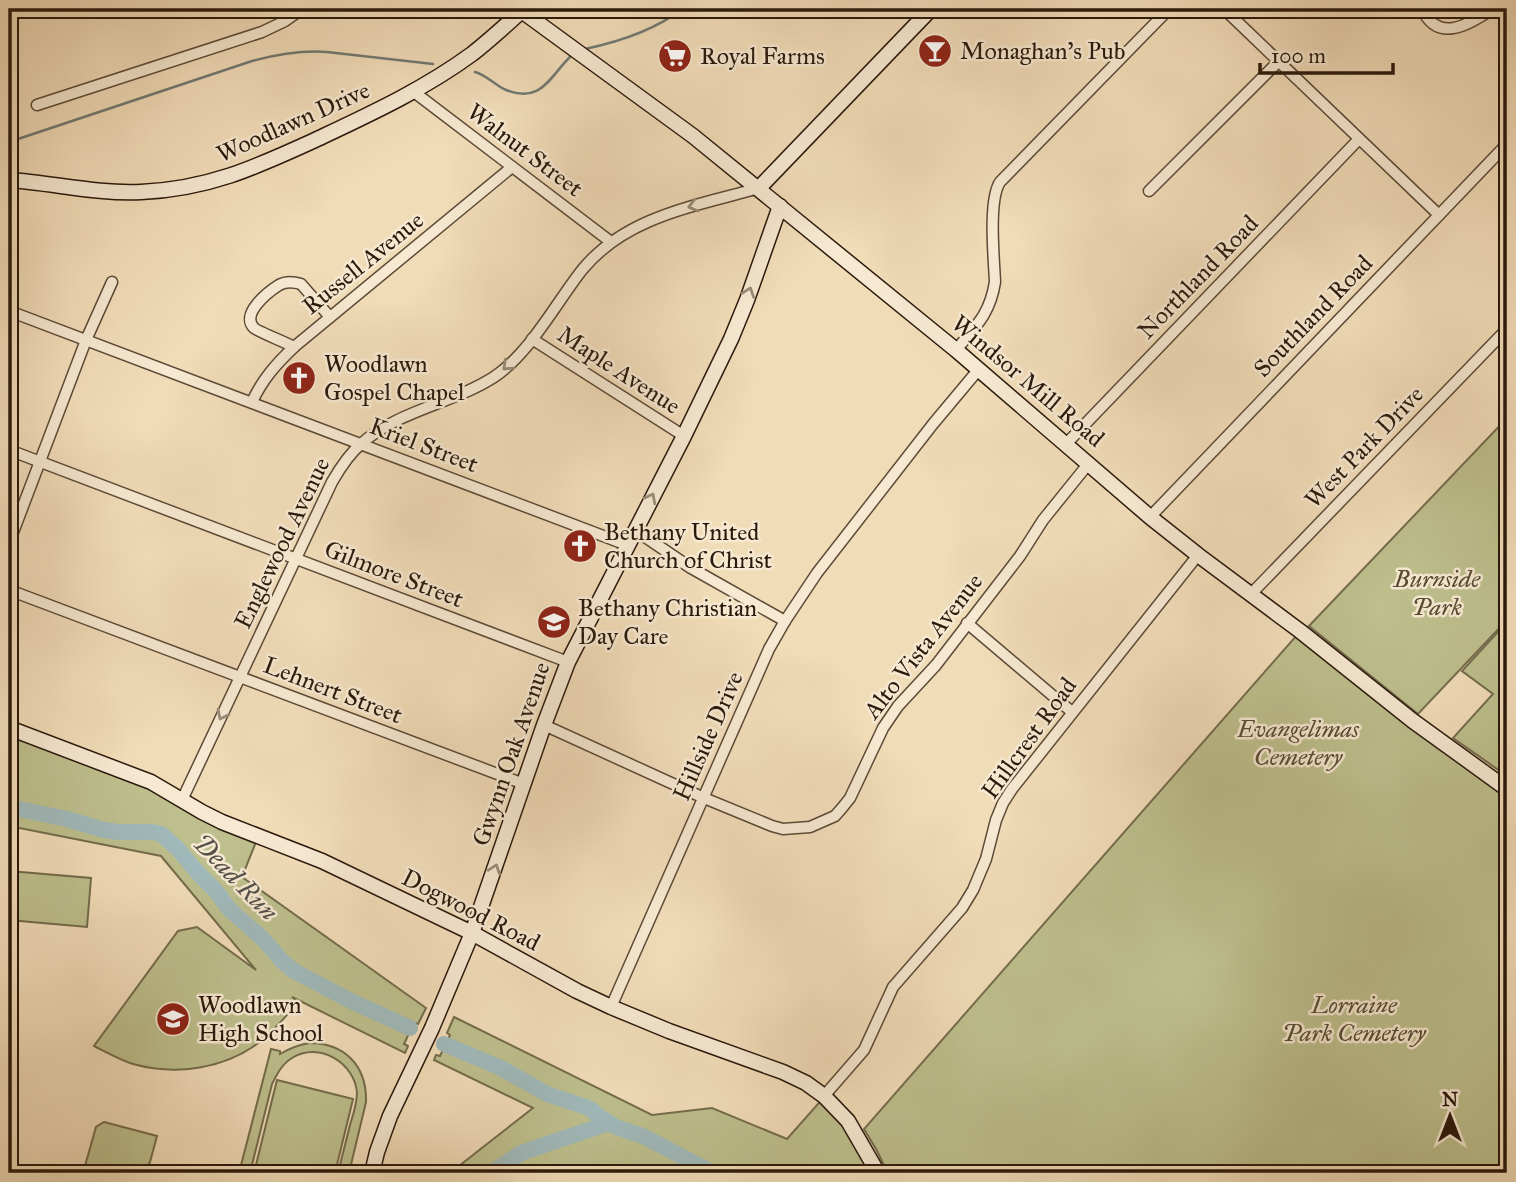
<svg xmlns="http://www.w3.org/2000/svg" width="1516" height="1182" font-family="'IM FELL Great Primer',serif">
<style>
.green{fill:#bdbf8d;stroke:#746c4c;stroke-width:2}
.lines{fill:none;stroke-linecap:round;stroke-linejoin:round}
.stream{stroke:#717974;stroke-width:2.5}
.river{stroke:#a0b9ba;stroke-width:16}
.street-casing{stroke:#5c4a37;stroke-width:13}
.secondary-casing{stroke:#2b190c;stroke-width:17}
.street{stroke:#f6e8d1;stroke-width:10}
.secondary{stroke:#f6e8d1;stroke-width:14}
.oneway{stroke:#9b8b78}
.labels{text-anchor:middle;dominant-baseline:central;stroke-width:5;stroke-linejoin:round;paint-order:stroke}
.poi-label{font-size:24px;fill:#2b190c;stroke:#f6e8d1;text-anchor:start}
.street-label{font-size:24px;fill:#2b190c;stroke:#f6e8d1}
.park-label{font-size:24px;font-style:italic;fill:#574b33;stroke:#f6e8d1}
.water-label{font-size:26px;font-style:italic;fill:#545149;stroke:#f6e8d1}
</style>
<rect width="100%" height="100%" fill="#f1dcb8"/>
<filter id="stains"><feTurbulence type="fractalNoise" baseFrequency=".00286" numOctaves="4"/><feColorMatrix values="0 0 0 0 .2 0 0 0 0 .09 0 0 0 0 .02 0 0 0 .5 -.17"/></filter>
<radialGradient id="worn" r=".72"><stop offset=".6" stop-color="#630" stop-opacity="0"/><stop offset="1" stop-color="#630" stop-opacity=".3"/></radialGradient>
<!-- green -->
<g class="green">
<polygon points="1507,418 1507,620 1418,714 1309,626"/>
<polygon points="1507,622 1507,776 1453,738 1493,694 1462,671"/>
<polygon points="1297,635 1507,795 1507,1173 888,1173 876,1149 864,1129"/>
<path d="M 9,731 L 156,786 L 258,837 L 242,877 L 426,1008 L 418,1024 L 414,1023 L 404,1044 L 408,1046 L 405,1053 L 292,997 L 298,1002 C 286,1016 275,1030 261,1041 C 225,1069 176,1076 133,1064 C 120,1060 106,1052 94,1046 L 178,931 L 197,927 L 256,970 L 161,856 L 9,826 Z"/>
<polygon points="9,871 91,878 87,927 9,920"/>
<polygon points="454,1017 652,1115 712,1108 787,1139 824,1097 878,1173 450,1173 533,1108 434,1060 436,1055 440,1056 450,1035 447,1033"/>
<path d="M 309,1043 C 345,1043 367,1066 366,1102 L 349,1173 L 338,1173 C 342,1157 346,1141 350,1125 C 353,1115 357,1104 357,1093 C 355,1063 319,1041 292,1058 C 282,1064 277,1074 272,1084 L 250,1173 L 239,1173 L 271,1049 L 280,1051 L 280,1054 C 290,1048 298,1045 309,1043 Z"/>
<polygon points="277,1080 353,1099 335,1173 254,1173"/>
<polygon points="104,1122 157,1136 150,1162 143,1173 83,1173 96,1127"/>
</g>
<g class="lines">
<!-- stream -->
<g class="stream">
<path d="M 585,49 C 618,42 655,30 682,9"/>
<path d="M 475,72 C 486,75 494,84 504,89 C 542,106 550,75 572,55"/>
<path d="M 9,142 L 252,61 C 278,54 301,50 327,52 L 433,64"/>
</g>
<!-- river -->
<g class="river">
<polyline points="9,807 67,819 104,830 118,832 152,832 161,834 178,849 197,872 216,891 229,909 264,940 282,961 294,971 353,1002 410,1028"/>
<polyline points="444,1044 501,1068 547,1094 589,1108 600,1117 616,1127 643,1136 713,1173"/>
<polyline points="491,1173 521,1153 609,1123"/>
</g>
<!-- street casing -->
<g class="street-casing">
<g id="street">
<polyline points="1224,9 1439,215"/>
<path d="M 1422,9 C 1439,45 1470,23 1493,9"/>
<polyline points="414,92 611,242"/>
<polyline points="37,105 262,32 285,21 302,9"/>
<polyline points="1149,191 1279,61"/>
<polyline points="9,311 627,545"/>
<polyline points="532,339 684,436"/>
<path d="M 294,347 C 287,343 257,331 254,328 C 240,314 268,292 279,285 C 286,281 294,282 301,284 L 330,317"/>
<path d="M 956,350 C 976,326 990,314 995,282 C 994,259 988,200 1000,182 L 1169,9"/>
<path d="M 252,402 C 262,380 276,364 294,347 L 512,167"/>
<polyline points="1067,443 1359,139"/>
<polyline points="9,450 568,662"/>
<polyline points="1150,517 1507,144"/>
<polyline points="635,530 691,568 785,621"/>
<polyline points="9,543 86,340 112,282"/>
<polyline points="9,590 524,784"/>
<polyline points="1251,594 1507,329"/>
<polyline points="967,623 1072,712"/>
<polyline points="544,725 704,798 772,826 783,829 810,827 835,816 842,808 850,798 883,728 898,706 936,665 1020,556 1043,520 1089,463"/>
<path d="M 182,800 L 332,482 C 340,468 349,454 361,444 C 399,410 452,404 494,377 C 530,353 556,303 582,270 C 626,216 696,206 759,188"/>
<polyline points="611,1007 769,649 785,621 817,573 933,424 979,369"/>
<polyline points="824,1096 864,1050 893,987 962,908 973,890 986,859 996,820 1003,803 1012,789 1198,555"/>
</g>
</g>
<!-- secondary casing -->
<g class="secondary-casing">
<g id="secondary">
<polyline points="519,9 693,136 956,350 1150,517 1198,555 1300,631 1413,721 1507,789"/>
<path d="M 9,180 C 53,183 97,194 141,192 C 208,189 254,168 313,141 C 368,115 423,90 472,54 C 490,40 507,24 524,9"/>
<polyline points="759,188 931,9"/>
<polyline points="9,728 151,782 202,812 222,822 322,861 472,933 577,991 611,1007 669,1031 783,1072 806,1083 824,1096 848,1121 878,1173"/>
<polyline points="372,1173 377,1152 390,1116 432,1028 472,933 544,725 568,662 684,436 731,339 747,300 780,206"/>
</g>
</g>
<!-- street -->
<use href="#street" class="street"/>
<!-- secondary -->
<use href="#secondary" class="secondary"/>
</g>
<!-- one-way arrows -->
<defs><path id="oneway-chevron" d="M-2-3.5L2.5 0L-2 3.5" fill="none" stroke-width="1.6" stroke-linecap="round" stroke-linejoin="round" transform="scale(1.75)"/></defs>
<g class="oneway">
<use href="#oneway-chevron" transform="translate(693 206) rotate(165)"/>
<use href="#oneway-chevron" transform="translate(749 292) rotate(-71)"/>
<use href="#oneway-chevron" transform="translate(507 366) rotate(137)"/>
<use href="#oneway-chevron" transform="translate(651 498) rotate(-63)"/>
<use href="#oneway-chevron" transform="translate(222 715) rotate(116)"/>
<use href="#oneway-chevron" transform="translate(495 869) rotate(-71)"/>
</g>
<!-- icons -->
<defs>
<g id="bar-disc" transform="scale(1.75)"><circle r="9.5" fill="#8f2418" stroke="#f6e8d1"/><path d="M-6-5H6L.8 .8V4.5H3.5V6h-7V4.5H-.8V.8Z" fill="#fff"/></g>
<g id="supermarket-disc" transform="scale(1.75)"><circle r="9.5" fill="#8f2418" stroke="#f6e8d1"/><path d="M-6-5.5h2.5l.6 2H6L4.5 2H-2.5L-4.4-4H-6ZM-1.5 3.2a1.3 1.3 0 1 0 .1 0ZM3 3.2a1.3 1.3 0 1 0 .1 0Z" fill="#fff"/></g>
<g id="church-disc" transform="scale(1.75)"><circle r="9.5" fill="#8f2418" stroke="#f6e8d1"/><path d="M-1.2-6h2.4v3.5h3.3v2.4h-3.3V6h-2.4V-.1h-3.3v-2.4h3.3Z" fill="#fff"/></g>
<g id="school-disc" transform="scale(1.75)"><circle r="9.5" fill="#8f2418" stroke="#f6e8d1"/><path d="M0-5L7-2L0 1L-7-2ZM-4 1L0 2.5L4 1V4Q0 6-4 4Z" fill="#fff"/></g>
</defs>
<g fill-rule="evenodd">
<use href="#bar-disc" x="935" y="51"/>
<use href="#supermarket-disc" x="675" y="56"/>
<use href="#church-disc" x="299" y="378"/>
<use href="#church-disc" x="580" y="546"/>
<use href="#school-disc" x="554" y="622"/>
<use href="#school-disc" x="173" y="1019"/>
</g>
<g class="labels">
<!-- poi labels -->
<g class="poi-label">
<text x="960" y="51">Monaghan's Pub</text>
<text x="700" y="56">Royal Farms</text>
<text x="324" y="364">Woodlawn<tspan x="324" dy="28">Gospel Chapel</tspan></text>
<text x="604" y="532">Bethany United<tspan x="604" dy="28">Church of Christ</tspan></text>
<text x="578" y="608">Bethany Christian<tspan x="578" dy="28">Day Care</tspan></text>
<text x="198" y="1005">Woodlawn<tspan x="198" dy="28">High School</tspan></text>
</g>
<!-- street labels -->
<g class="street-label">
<text transform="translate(293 122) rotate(-24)">Woodlawn Drive</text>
<text transform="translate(525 150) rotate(37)">Walnut Street</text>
<text transform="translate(363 263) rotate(-39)">Russell Avenue</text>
<text transform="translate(1198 277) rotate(-46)">Northland Road</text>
<text transform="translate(1313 316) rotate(-46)">Southland Road</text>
<text transform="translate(619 370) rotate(33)">Maple Avenue</text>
<text transform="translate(1028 381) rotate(40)">Windsor Mill Road</text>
<text transform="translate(424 445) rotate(21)">Kriel Street</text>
<text transform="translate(1364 447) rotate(-46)">West Park Drive</text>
<text transform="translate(282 543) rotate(-64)">Englewood Avenue</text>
<text transform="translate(394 574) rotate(21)">Gilmore Street</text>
<text transform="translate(923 646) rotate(-52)">Alto Vista Avenue</text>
<text transform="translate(333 690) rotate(21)">Lehnert Street</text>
<text transform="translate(708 736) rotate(-66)">Hillside Drive</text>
<text transform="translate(1029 738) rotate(-54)">Hillcrest Road</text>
<text transform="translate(511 754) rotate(-71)">Gwynn Oak Avenue</text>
<text transform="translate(471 910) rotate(27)">Dogwood Road</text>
</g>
<!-- park labels -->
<g class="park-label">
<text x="1437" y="579">Burnside<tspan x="1437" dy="28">Park</tspan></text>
<text x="1298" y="729">Evangelimas<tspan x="1298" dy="28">Cemetery</tspan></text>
<text x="1354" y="1005">Lorraine<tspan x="1354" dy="28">Park Cemetery</tspan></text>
</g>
<!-- water labels -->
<g class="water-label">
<text transform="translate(236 877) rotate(46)">Dead Run</text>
</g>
</g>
<!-- margin -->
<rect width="1516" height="1182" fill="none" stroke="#f1dcb8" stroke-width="35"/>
<rect x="10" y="10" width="1495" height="1161" fill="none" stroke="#2b190c" stroke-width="3.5"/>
<rect x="18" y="18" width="1481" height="1147" fill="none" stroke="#2b190c" stroke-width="2"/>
<!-- north arrow -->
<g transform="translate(1450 1116)" stroke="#f6e8d1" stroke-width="5" paint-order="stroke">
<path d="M0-5L12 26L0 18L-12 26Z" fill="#2b190c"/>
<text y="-10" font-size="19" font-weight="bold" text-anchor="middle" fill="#2b190c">N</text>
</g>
<!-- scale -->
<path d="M1260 63v10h133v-10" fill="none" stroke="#2b190c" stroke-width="3.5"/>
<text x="1271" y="63" font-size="21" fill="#2b190c" stroke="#f6e8d1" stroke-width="5" paint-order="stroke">100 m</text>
<rect width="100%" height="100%" filter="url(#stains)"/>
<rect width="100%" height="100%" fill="url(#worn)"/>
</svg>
